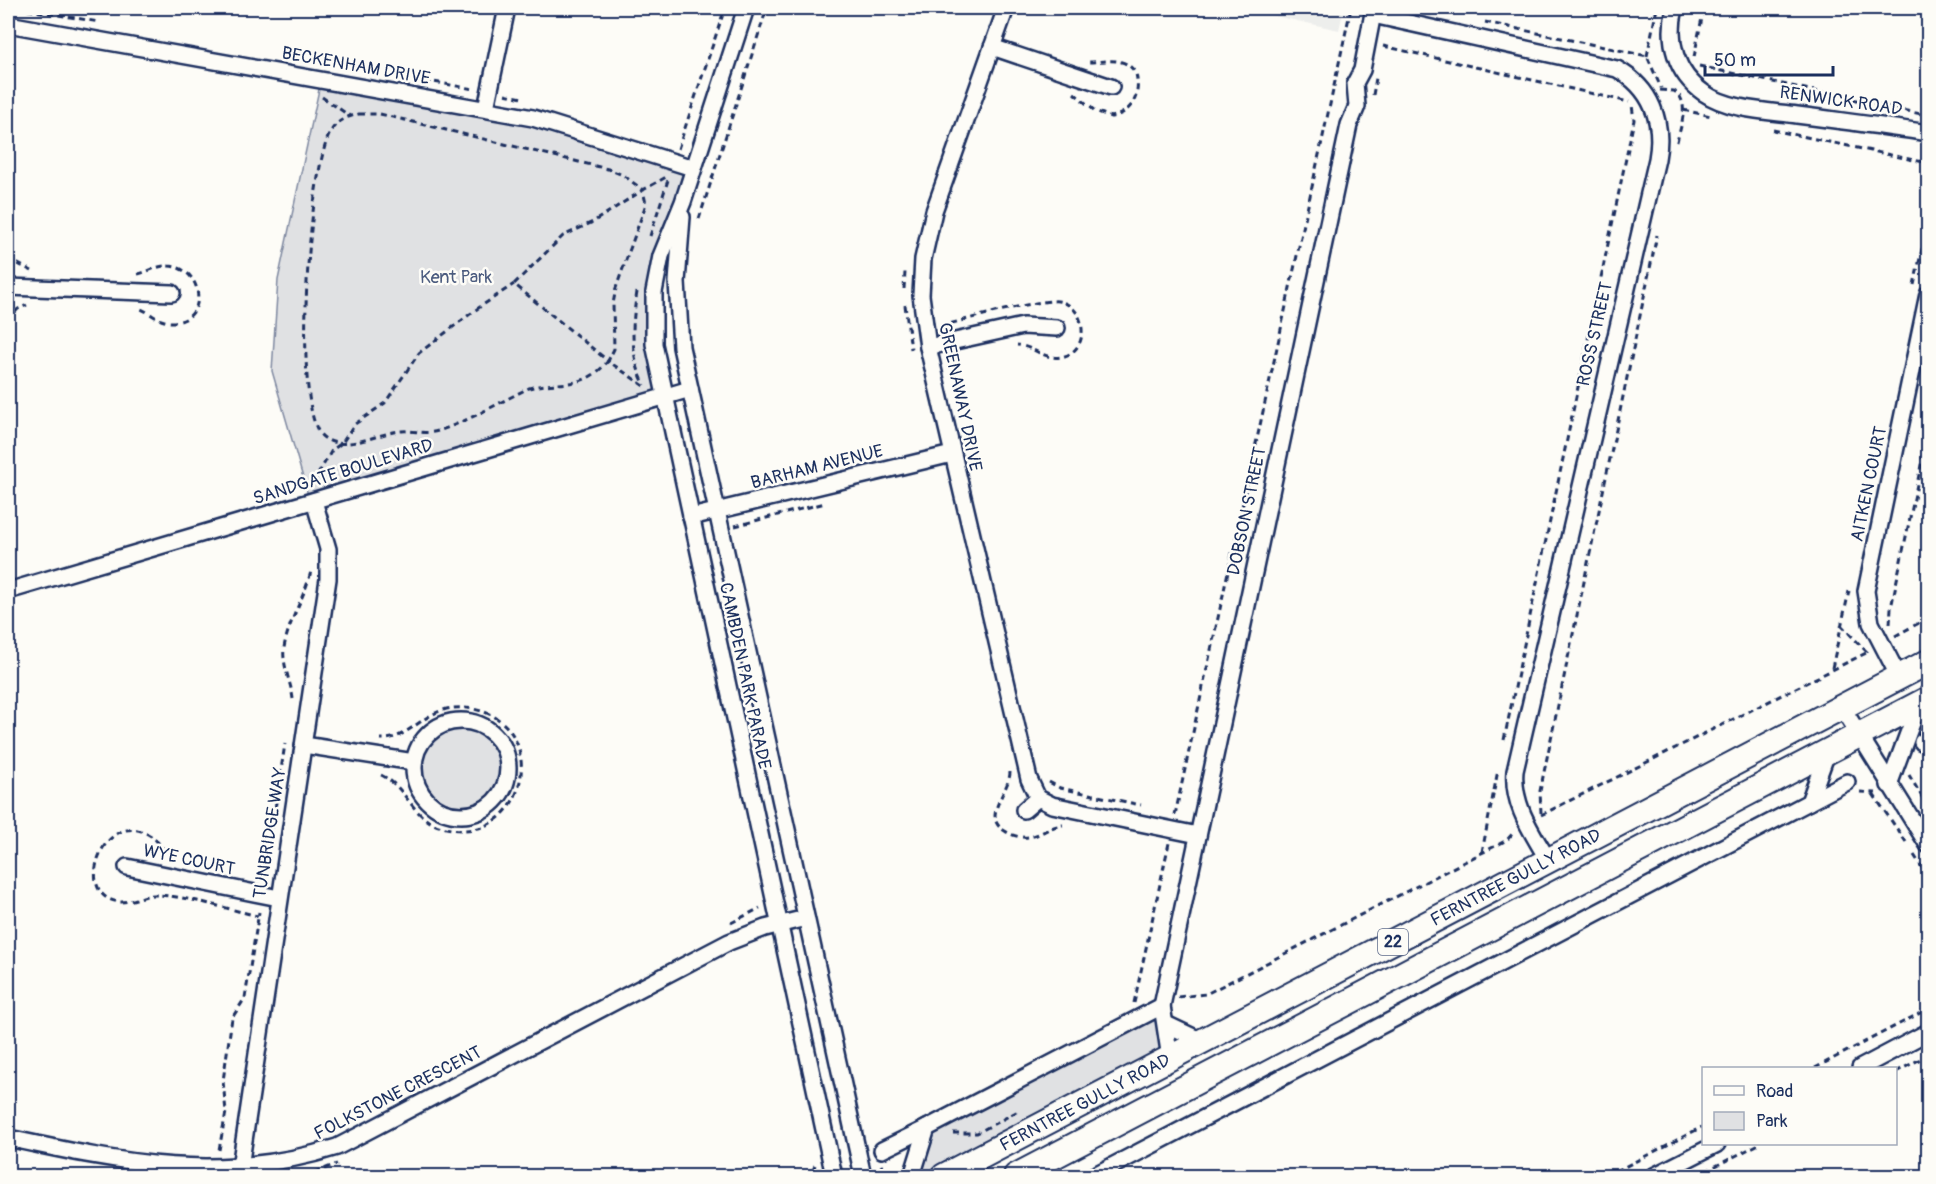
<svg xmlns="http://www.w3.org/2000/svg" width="1936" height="1184" font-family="Pangolin,sans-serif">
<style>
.built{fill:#edeeec}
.green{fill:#e0e1e3;stroke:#7e88a0;stroke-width:1.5}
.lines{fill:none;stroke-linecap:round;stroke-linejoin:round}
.minor-casing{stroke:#1b2f5e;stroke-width:20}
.primary-casing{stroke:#1b2f5e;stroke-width:28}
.path{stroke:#1b2f5e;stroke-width:3;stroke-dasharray:6 4.5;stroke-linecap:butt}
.minor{stroke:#fdfcf7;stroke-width:15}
.primary{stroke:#fdfcf7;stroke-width:24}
.labels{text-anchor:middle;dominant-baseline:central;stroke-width:5;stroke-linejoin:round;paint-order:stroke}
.shield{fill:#fdfcf7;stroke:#5f6c8c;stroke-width:1.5}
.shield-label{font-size:16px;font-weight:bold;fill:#1b2f5e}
.street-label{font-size:18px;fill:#1b2f5e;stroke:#fdfcf7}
.park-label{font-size:18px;fill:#4c5c7f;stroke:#fdfcf7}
</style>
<rect width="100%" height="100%" fill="#fdfcf7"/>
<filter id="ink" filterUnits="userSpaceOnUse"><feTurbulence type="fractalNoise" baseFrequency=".0167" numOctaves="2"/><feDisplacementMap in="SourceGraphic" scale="12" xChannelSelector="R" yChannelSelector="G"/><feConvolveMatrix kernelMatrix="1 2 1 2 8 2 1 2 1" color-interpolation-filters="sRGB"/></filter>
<g filter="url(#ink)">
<!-- built -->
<polygon class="built" points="1237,8 1344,8 1339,30"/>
<!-- green -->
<g class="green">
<polygon points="321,80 486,108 693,168 656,277 663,396 310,502 272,371 278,280"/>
<polygon points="1923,132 1928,133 1928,245 1924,238"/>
<circle cx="461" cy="768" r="47"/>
<polygon points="1162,1006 1170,1058 944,1176 912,1176 927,1128"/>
</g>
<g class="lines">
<!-- minor casing -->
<g class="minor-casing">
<g id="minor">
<polyline points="746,8 683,202 661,256 654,292 654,344 834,1176"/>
<polyline points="1006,8 934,211 923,259 921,295 928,347 1029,779 1038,798 1052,805 1198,835"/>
<path d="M 1675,8 C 1667,40 1675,73 1704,93 C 1729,110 1767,111 1797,115 C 1841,121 1885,126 1928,133"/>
<path d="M 1373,15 L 1617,69 C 1651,88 1664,121 1657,159 L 1515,771 C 1512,805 1532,832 1548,860"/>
<polyline points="8,24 533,118 693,168"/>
<polyline points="992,47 1111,87"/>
<polyline points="486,108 507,8"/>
<polyline points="682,217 677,282 681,347 863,1176"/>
<polyline points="8,287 172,293"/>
<polyline points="928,347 1023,326 1057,328"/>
<polyline points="691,517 952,454"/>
<polyline points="8,591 690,389"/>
<polyline points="1899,677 1871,623 1866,591 1928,294"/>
<polyline points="1842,707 1928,845"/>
<circle cx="461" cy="768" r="47"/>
<polyline points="1922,742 1928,739"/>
<polyline points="304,745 414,762"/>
<polyline points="1889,785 1919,704 1922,706"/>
<polyline points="1809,802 1847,782"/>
<polyline points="1024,810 1038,798"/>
<polyline points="127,867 279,898"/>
<polyline points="1166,1024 1202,1041"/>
<polyline points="1170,1058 1162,1006 1349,125 1357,106 1355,83 1362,70 1374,8"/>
<polyline points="1860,1068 1928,1032"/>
<path d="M 8,1138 C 124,1163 221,1184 337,1147 L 729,942 L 765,928 L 806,918"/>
<polyline points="882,1150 927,1128"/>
<polyline points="239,1174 328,579 328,549 314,501"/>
<polyline points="912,1176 927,1128 1162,1006"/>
<polyline points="1093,1176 1809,802 1827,753"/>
<polyline points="1654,1176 1717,1144"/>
</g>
</g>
<!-- primary casing -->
<g class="primary-casing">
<g id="primary">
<path id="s1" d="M 944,1176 L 1928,662"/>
<polyline points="1016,1176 1928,699"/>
</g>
</g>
<!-- path -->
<g class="path">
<polyline points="17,8 99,22"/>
<polyline points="1485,22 1647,56 1661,88"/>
<polyline points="1383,46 1629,102"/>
<polyline points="1647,56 1657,8"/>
<polyline points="1694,57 1704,8"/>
<polyline points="1699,66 1921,114"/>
<polyline points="404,77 474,89"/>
<path d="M 1660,90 L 1674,91 C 1692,102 1679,130 1676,146"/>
<path d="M 1074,93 L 1095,111 L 1111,117 C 1133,113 1141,94 1136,74 C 1126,55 1105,62 1089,62"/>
<polyline points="505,94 522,98"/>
<polyline points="1373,95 1376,78"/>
<polyline points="322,97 350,116"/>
<polyline points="1683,110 1711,116"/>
<path d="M 359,114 L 380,114 L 608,169 L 623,175 L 643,190 L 593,222 L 563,236 L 514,284 L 608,361 C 582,392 562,379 529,388 C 500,402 469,421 438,431 C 426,435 414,430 402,431 C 378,432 345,454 323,437 C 291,412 309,170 330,133 C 336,121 346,117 359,114 Z"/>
<polyline points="1773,130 1928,163"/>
<polyline points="678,149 725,8"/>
<polyline points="699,219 767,8"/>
<polyline points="650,236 669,177"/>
<polyline points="8,259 32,271"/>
<path d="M 138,274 C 148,272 158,265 169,266 C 205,268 209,323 171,322 C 159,322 151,313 141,309"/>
<polyline points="1914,285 1922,249 1928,235"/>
<polyline points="904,289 905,272"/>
<path d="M 637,292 C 632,323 629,356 645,385"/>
<polyline points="905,305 911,349"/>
<polyline points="8,320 18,309 27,305"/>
<path d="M 941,326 C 965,320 1039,299 1058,301 C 1088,306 1091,352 1061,357 C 1044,360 1033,346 1017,345"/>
<polyline points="644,386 608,361 614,349 613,304 616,288 646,204 643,190 668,176"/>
<polyline points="313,483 332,450 342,443 355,424 385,403 419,353 474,311 514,284"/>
<polyline points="735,526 825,503"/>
<polyline points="1890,624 1891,608 1928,432"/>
<polyline points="1841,625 1867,652"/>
<polyline points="1895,636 1928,618"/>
<polyline points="1832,668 1849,591"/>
<path d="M 293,699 C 291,682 282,665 284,648 C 288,621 305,597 311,571"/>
<polyline points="1504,740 1634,120 1632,105"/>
<path d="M 1010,772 C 1010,791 980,817 1005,831 C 1011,835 1020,838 1028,837 C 1040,836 1050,826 1063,825"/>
<path d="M 381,775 C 407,787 412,819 442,827 C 529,851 552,723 473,709 C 425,700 413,741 381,739"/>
<polyline points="1909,775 1928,807"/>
<polyline points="1049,782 1060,788 1141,805"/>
<polyline points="1860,792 1876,793"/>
<polyline points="1873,794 1906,842"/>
<polyline points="1541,813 1540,791 1657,235"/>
<polyline points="1175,815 1351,8"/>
<polyline points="1541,815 1868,652"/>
<polyline points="1482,852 1498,770"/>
<polyline points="1914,855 1928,877"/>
<path d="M 173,859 C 164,853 160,842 151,836 C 108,807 76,883 109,899 C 126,907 137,896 154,895 C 178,894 232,910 258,916"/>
<polyline points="264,880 285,744"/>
<polyline points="731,923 760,908"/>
<polyline points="1178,997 1206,994 1507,840 1514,832"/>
<polyline points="1134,1003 1169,843"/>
<polyline points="1815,1068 1928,1009"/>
<polyline points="1896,1072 1928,1055"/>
<polyline points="953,1133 977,1133 1020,1110"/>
<polyline points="219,1150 226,1112 223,1081 232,1018 245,998 259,912"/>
<polyline points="815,1165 813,1171 816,1176"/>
<polyline points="881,1165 887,1176"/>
<polyline points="103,1175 112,1176"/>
<polyline points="305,1176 337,1164"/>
<polyline points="802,1176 813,1171"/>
<polyline points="1607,1176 1704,1126"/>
<polyline points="1696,1176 1759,1144"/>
</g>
<!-- minor -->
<use href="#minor" class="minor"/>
<!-- primary -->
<use href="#primary" class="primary"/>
</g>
</g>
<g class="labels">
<!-- shield labels -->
<rect class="shield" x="1378" y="929" width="30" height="26" rx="4.5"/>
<g class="shield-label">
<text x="1393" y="942">22</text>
</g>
<!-- street labels -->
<g class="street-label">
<text transform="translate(356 66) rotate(10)">BECKENHAM DRIVE</text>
<text transform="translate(1841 101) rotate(8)">RENWICK ROAD</text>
<text transform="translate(1595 334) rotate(-77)">ROSS STREET</text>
<text transform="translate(960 397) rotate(78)">GREENAWAY DRIVE</text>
<text transform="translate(817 467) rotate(-14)">BARHAM AVENUE</text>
<text transform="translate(343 472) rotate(-17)">SANDGATE BOULEVARD</text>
<text transform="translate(1869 484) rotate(-78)">AITKEN COURT</text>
<text transform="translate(1247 511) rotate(-78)">DOBSON STREET</text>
<text transform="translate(745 676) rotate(78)">CAMBDEN PARK PARADE</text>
<text transform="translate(270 833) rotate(-81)">TUNBRIDGE WAY</text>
<text transform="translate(189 860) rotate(12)">WYE COURT</text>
<text stroke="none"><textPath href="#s1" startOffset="645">FERNTREE GULLY ROAD</textPath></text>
<text transform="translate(398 1093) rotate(-27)">FOLKSTONE CRESCENT</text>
<text stroke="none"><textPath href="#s1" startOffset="159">FERNTREE GULLY ROAD</textPath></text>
</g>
<!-- park labels -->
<g class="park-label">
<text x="456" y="277">Kent Park</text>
</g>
</g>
<!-- margin -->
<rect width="1936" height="1184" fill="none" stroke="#fdfcf7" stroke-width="30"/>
<rect x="15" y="15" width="1906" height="1154" fill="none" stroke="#1b2f5e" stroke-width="2" filter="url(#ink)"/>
<!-- legend -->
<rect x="1702" y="1067" width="195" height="78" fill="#fdfcf7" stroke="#a3aaba" stroke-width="1.5"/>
<rect x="1714" y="1086" width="30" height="9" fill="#fdfcf7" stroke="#a3aaba" stroke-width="1.5"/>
<text x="1756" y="1097" font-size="18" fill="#1b2f5e">Road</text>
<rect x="1714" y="1112" width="30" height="18" fill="#e0e1e3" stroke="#a3aaba" stroke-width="1.5"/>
<text x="1756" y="1127" font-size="18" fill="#1b2f5e">Park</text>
<!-- scale -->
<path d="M1705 66v9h128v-9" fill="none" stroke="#1b2f5e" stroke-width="3"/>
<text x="1714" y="66" font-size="18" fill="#1b2f5e" stroke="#fdfcf7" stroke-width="4.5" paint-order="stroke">50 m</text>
</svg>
